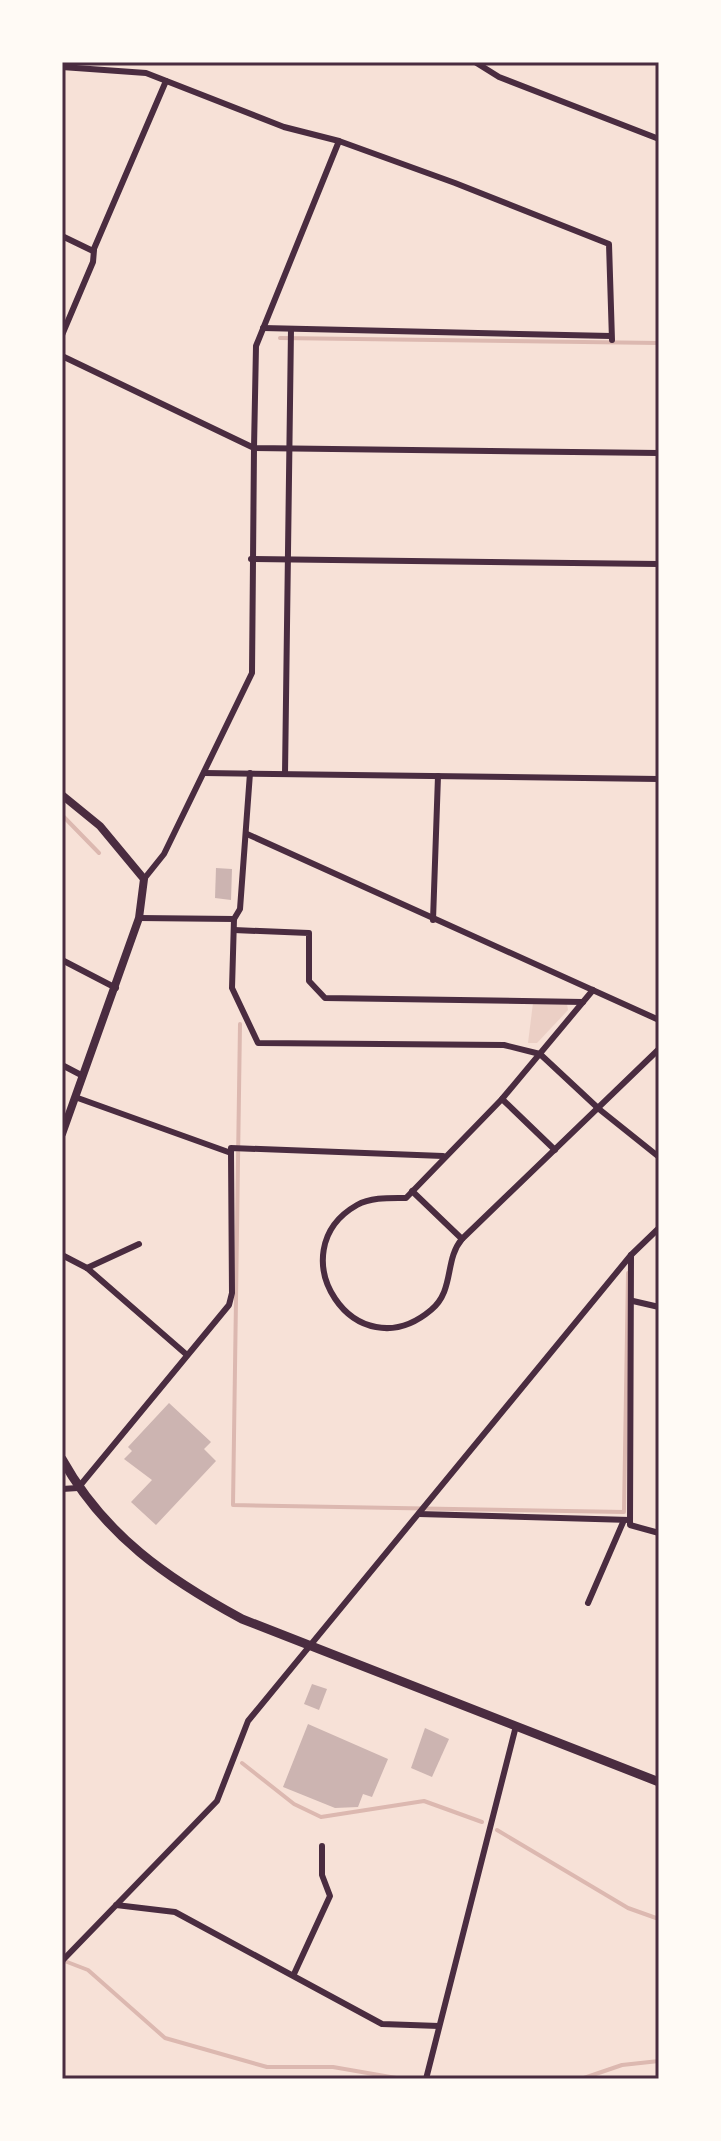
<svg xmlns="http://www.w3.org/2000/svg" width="721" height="2141" font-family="Raleway,sans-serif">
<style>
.green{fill:#ebcfc5}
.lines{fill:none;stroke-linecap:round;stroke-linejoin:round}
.stream{stroke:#dcb8b0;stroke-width:4}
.building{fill:#ccb4b1}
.minor{stroke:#4a2c40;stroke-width:6}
.tertiary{stroke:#4a2c40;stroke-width:8}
.secondary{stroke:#4a2c40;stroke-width:9}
.neatline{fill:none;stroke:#4a2c40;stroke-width:3}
</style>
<rect width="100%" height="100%" fill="#f7e1d7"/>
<!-- green -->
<polygon class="green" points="533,1003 567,1004 568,1010 537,1043 528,1043"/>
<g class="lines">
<!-- stream -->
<g class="stream">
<polyline points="280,338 659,343"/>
<polyline points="62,815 99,853"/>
<polyline points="240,1024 233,1505 624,1512 628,1273"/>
<polyline points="242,1763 294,1804 321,1817 424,1801 482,1822"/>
<polyline points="497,1830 628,1908 656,1918"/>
<polyline points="62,1960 88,1970 165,2038 267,2067 333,2067 402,2079"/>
<polyline points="581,2079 622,2065 659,2061"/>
</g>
</g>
<!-- building -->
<g class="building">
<polygon points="216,868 232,869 231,900 215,898"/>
<polygon points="169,1403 211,1442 204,1449 216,1461 156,1525 131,1502 152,1480 124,1459 132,1451 128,1447"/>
<polygon points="312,1684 327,1689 319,1710 304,1704"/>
<polygon points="308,1724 388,1759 372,1797 363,1794 358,1807 335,1808 283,1787"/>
<polygon points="425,1728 449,1739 432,1777 411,1768"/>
</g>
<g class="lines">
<!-- minor -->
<g class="minor">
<polyline points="475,62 499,77 659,139"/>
<polyline points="62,67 146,73 284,127 339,141 455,183 609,244 612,340"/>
<polyline points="339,141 256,346 254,448 659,453"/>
<polyline points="62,236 93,251 166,81"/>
<polyline points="263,328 611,336"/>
<polyline points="62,335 93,262 94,250"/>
<polyline points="62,356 254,448 252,673 164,854 144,879"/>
<polyline points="251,559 659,564"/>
<polyline points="204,773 659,779"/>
<polyline points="285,774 291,329"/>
<polyline points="247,834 659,1020"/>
<polyline points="139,918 234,919 232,988 258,1043 504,1045 540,1054 599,1109 659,1157"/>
<polyline points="234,919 240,909 250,773"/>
<polyline points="433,920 438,776"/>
<polyline points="234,930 309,933 309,981 325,998 583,1002"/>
<polyline points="62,960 116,988"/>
<path d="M 593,990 L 502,1099 L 406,1198 C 390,1198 371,1197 357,1205 C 276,1251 355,1374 431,1310 C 455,1290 444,1260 462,1239 L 659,1049"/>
<polyline points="62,1065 83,1076"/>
<polyline points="75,1097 231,1153 231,1148 443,1156"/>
<polyline points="502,1099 555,1150"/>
<polyline points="412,1191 462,1239"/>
<polyline points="62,1255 87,1268 187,1355"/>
<polyline points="631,1255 630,1525 659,1533"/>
<polyline points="87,1268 139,1244"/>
<polyline points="633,1301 659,1307"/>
<polyline points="62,1489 78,1488 229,1305 232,1293 231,1153"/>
<polyline points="419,1514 630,1520"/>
<polyline points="588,1603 624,1520"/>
<polyline points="116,1905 175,1912 382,2024 439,2026"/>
<polyline points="62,1961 217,1801 248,1721 631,1255 659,1228"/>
<polyline points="294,1974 330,1896 322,1875 322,1846"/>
<polyline points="426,2079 516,1726"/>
</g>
<!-- tertiary -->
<polyline class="tertiary" points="62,795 100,826 144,879 139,918 62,1134"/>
<!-- secondary -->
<path class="secondary" d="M 62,1459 C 104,1535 168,1579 242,1619 L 659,1782"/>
</g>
<!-- border -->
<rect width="721" height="2141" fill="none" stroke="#fffaf5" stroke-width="128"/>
<rect x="64" y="64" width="593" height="2013" class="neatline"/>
</svg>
